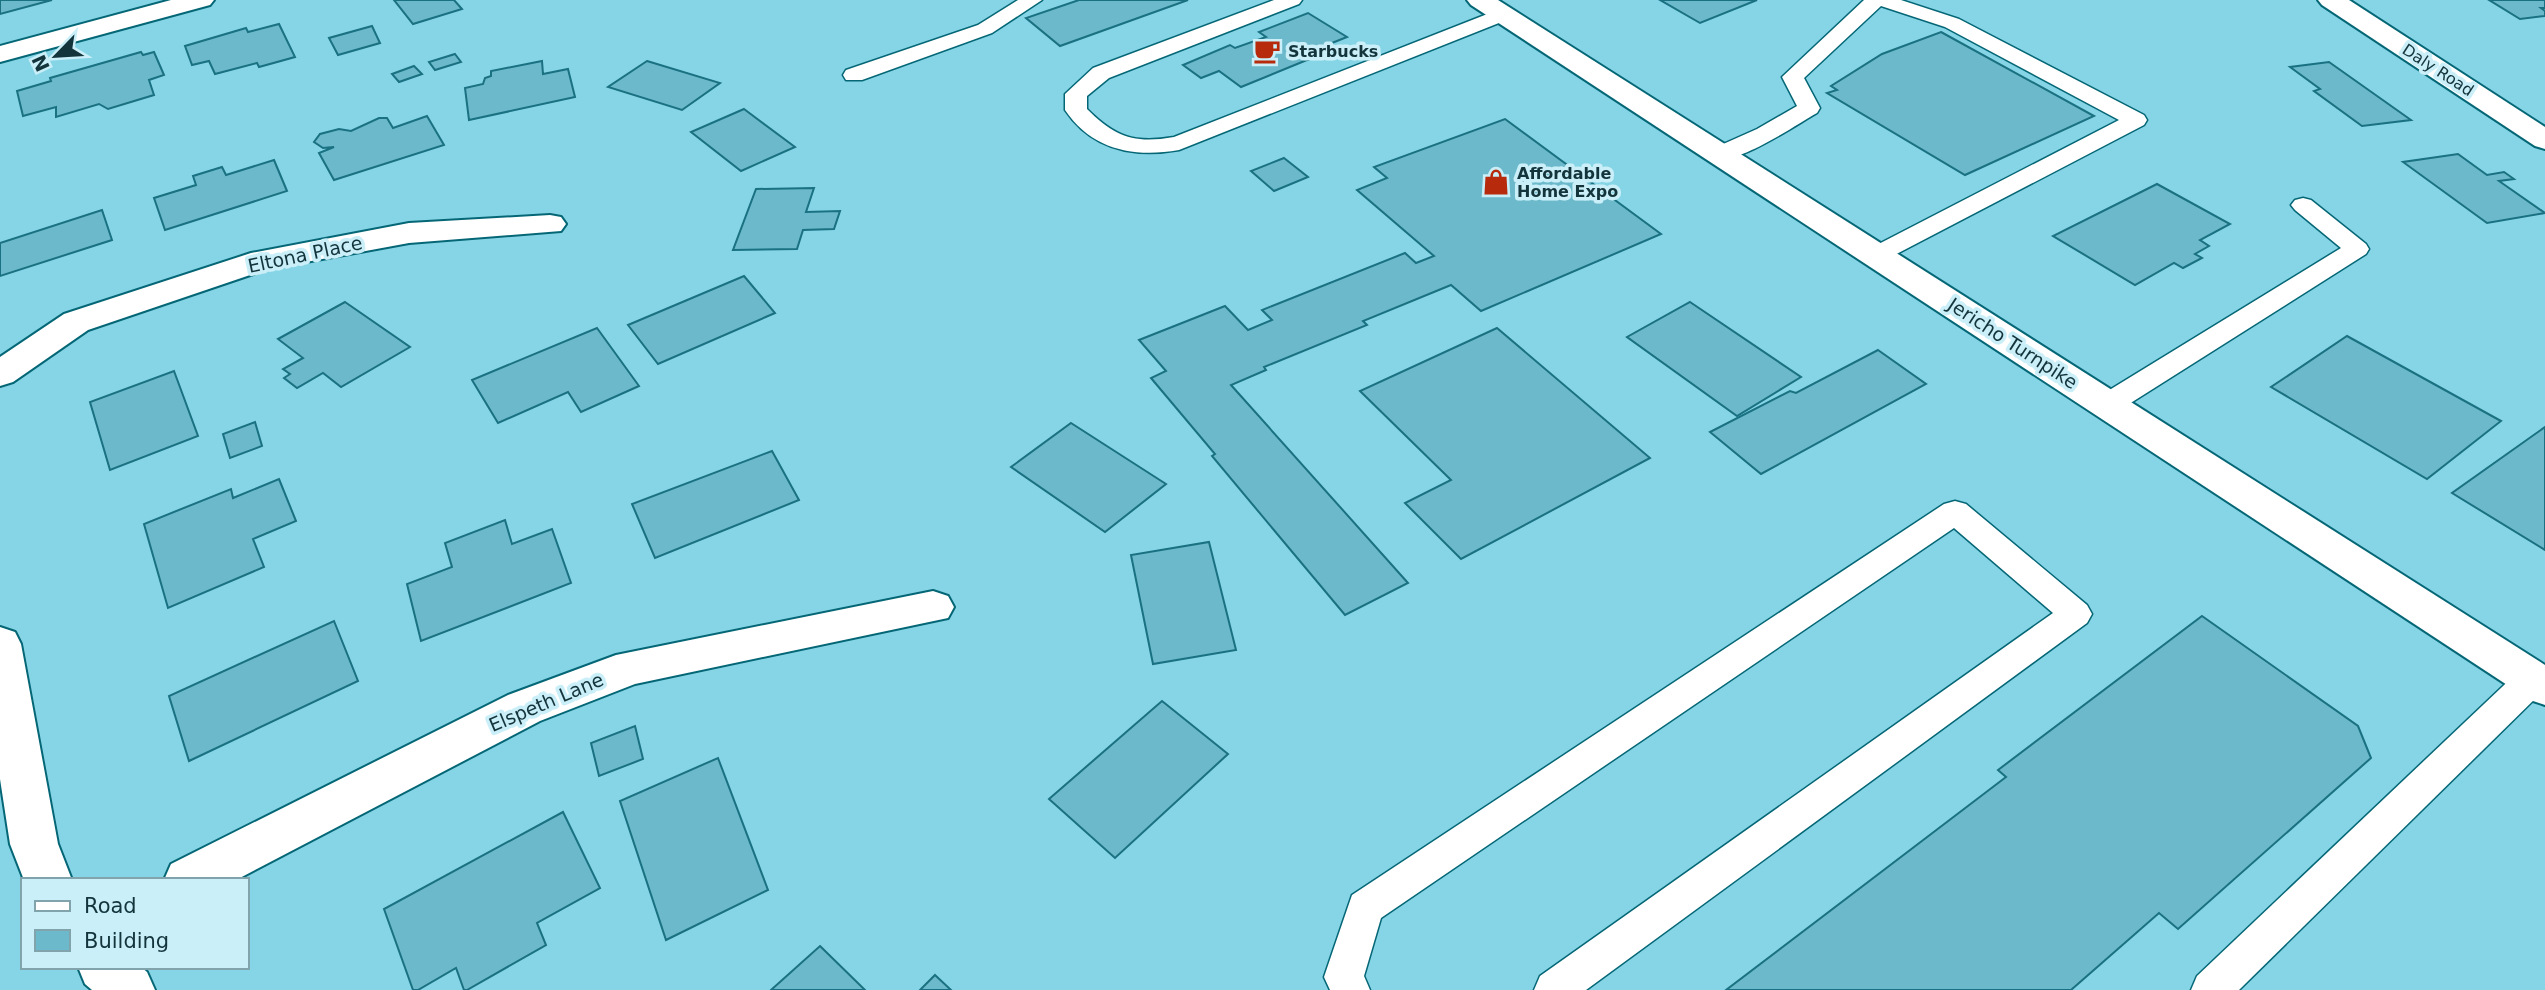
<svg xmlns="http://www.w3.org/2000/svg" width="2545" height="990" font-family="'DejaVu Sans',sans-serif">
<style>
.building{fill:#6bb9ca;stroke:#1a7181;stroke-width:2}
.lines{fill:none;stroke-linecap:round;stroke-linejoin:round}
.service-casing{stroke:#056776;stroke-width:3}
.minor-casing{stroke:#056776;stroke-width:4}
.tertiary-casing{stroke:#056776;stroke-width:4}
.primary-casing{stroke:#056776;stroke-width:4}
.service{fill:#fff;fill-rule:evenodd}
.minor{fill:#fff;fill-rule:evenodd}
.tertiary{fill:#fff;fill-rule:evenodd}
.primary{fill:#fff;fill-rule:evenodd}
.labels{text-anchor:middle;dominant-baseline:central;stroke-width:7;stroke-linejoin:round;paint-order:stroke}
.far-poi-label{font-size:16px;font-weight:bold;fill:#13343b;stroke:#caeff8;text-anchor:start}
.far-street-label{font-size:16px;fill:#13343b;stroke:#caeff8}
.street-label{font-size:19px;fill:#13343b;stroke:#caeff8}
</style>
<rect width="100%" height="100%" fill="#86d5e6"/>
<!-- building -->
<g class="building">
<polygon points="0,0 52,0 0,14"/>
<polygon points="394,0 454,0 462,9 413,24"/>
<polygon points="1079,0 1188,0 1060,46 1026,18"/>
<polygon points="1660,0 1757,0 1700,23"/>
<polygon points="2489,0 2545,0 2545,8 2541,8 2545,11 2545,16 2520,19"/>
<polygon points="1308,13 1347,37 1317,49 1324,53 1241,87 1219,71 1201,78 1183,65 1230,45 1235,48 1266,37 1259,32"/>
<polygon points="279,24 295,57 259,67 257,63 215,74 209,61 192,65 185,46 246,28 248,32"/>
<polygon points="372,26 380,43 338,55 329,38"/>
<polygon points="1941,32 2094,116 1965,175 1827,93 1837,90 1831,86 1882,54"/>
<polygon points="141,52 143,55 154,52 164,75 149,80 154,95 108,109 99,104 56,117 56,107 23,116 17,91 51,81 50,78"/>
<polygon points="455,54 461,62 435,70 429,62"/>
<polygon points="542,61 543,74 568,69 575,97 469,120 465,88 483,84 485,78 491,76 491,71"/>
<polygon points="647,61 720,83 682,110 608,87"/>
<polygon points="2329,62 2411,120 2362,126 2314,91 2320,89 2290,67"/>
<polygon points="414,66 422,74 399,82 392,74"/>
<polygon points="744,109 795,147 741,171 691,132"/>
<polygon points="427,116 444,145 334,180 319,153 334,147 323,148 314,142 320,134 339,129 351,131 379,118 387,118 393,128"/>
<polygon points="1505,119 1661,234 1481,311 1451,285 1363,321 1367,325 1264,367 1266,370 1231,385 1408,583 1345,615 1212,456 1215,454 1151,378 1166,371 1139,340 1225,306 1248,330 1272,320 1262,310 1405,253 1416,263 1434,256 1357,190 1387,178 1374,167"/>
<polygon points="2458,154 2487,175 2504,172 2514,179 2499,181 2545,213 2487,223 2403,162"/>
<polygon points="1284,158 1308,177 1274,191 1251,171"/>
<polygon points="274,160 287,191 165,230 154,198 196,185 193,176 222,167 226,175"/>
<polygon points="2157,184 2230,224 2200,240 2209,246 2195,254 2202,258 2183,268 2174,263 2135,285 2053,236"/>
<polygon points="814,188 806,212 840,211 834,229 803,230 797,249 733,250 756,189"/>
<polygon points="102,210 112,240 0,276 0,243"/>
<polygon points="744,276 775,313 658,364 628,325"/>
<polygon points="345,302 410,347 341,387 323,373 297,388 284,378 290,374 283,369 303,358 278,339"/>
<polygon points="1690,302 1801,377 1737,416 1627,337"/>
<polygon points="597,328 639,386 581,412 568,392 498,423 472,380"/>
<polygon points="1497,328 1650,458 1461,559 1405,503 1451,480 1360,391"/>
<polygon points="2347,336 2501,421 2427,479 2271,387"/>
<polygon points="1878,350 1926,384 1761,474 1710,432 1790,391 1796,393"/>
<polygon points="174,371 198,436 110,470 90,402"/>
<polygon points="255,422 262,446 230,458 223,434"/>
<polygon points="1071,423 1166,484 1105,532 1011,467"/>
<polygon points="2545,427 2545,550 2452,493"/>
<polygon points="772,451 799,500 655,558 632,504"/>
<polygon points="279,479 296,521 253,539 264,567 168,608 144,524 231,489 233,498"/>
<polygon points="505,520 512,544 552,529 571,583 421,641 407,584 452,567 445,543"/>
<polygon points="1209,542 1236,650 1153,664 1131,555"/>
<polygon points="2202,616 2358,726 2371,758 2178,929 2159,913 2071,990 1726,990 2006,777 1998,770"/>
<polygon points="334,621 358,681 189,761 169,696"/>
<polygon points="1162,701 1228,754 1115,858 1049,799"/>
<polygon points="635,726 643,759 599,776 591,743"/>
<polygon points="718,758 768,890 666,940 620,801"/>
<polygon points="563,812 600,888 537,923 546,945 467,990 464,990 456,968 418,990 413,990 384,909"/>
<polygon points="820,946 865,990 771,990"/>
<polygon points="935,975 951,990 920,990"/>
</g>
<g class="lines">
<!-- service casing -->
<g class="service-casing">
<g id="service">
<polygon points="1018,0 1042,0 992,33 862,80 846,80 843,75 846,70 978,25"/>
<path d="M 1274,0 L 1302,0 L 1299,4 L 1109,78 L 1087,96 L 1087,109 C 1115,137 1134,144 1174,137 L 1495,11 L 1509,11 L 1512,15 L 1509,19 L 1179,150 C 1134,158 1092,150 1065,110 L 1065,94 L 1093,68 Z"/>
<path d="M 1864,0 L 1901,0 L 1959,19 L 2144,115 L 2147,120 L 2144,125 L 1885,260 L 1876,263 L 1867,260 L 1863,255 L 1867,250 L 2119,120 L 1945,27 L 1881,6 L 1804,78 L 1820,108 L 1817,113 C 1794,126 1738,165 1712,159 L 1708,154 L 1712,149 L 1757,129 L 1797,106 L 1782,77 Z"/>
<polygon points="2303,198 2311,200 2366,244 2369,249 2366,254 2118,411 2108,414 2098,411 2094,404 2098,397 2341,248 2295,210 2291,205 2295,200"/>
<polygon points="1955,501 1966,504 2087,605 2092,614 2087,623 1586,990 1534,990 1540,976 2053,613 1954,528 1381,918 1364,976 1370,990 1330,990 1324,977 1352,895 1944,504"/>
<polygon points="2533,665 2545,669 2545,689 2239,990 2191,990 2197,976 2521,669"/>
</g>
</g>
<!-- minor casing -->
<g class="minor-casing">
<g id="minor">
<polygon points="171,0 214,0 210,5 0,62 0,46"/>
<polygon points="550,215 561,217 566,224 561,231 409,243 268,269 88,330 13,382 0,386 0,357 64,314 251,253 409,223"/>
<polygon points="933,591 948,596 954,607 948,618 635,684 540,721 236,880 164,880 171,864 508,695 616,655"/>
<polygon points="0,627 15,632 21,644 58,844 72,880 24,880 10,844 0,779"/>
<polygon points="78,967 141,967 147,972 155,990 92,990 85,984"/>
</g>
</g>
<!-- tertiary casing -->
<g class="tertiary-casing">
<polygon id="tertiary" points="2318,0 2349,0 2545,127 2545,149 2535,146 2322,5"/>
</g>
<!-- primary casing -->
<g class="primary-casing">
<polygon id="primary" points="1467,0 1498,0 2545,665 2545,705 2530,700 1471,5"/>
</g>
<!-- service -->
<use href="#service" class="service"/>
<!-- minor -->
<use href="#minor" class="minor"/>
<!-- tertiary -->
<use href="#tertiary" class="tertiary"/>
<!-- primary -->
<use href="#primary" class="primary"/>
</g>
<!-- icons -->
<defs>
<g id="cafe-bare" transform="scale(2.1)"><path d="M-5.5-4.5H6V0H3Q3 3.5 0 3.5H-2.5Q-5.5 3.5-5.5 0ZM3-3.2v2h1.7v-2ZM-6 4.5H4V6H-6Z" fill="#b72b0c" stroke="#caeff8" stroke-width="2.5" paint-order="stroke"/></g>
<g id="shop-bare" transform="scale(2.1)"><path d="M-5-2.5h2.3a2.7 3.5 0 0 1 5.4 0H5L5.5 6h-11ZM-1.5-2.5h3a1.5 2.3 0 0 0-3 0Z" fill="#b72b0c" stroke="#caeff8" stroke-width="2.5" paint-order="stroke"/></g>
</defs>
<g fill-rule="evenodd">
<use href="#cafe-bare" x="1267" y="51"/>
<use href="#shop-bare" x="1496" y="182"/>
</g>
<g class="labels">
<!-- far-poi labels -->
<g class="far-poi-label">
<text x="1288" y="51">Starbucks</text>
<text x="1517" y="173">Affordable<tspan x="1517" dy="18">Home Expo</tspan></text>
</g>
<!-- far-street labels -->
<g class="far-street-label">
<text transform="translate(2438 70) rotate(33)">Daly Road</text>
</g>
<!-- street labels -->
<g class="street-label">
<text transform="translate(305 254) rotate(-12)">Eltona Place</text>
<text transform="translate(2013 343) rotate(33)">Jericho Turnpike</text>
<text transform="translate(546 702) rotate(-23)">Elspeth Lane</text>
</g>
</g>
<!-- legend -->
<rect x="21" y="878" width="228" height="91" fill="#caeff8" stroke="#81a4ac" stroke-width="2"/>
<rect x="35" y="901" width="35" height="10" fill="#ffffff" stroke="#81a4ac" stroke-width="2"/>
<text x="84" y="913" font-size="21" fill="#13343b">Road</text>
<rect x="35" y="930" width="35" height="21" fill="#6bb9ca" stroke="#81a4ac" stroke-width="2"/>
<text x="84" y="948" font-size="21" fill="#13343b">Building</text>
<!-- north arrow -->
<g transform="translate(56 56) rotate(245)" stroke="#caeff8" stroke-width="5" paint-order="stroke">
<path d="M0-5L12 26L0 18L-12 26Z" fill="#13343b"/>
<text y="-10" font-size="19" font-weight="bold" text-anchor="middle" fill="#13343b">N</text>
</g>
</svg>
